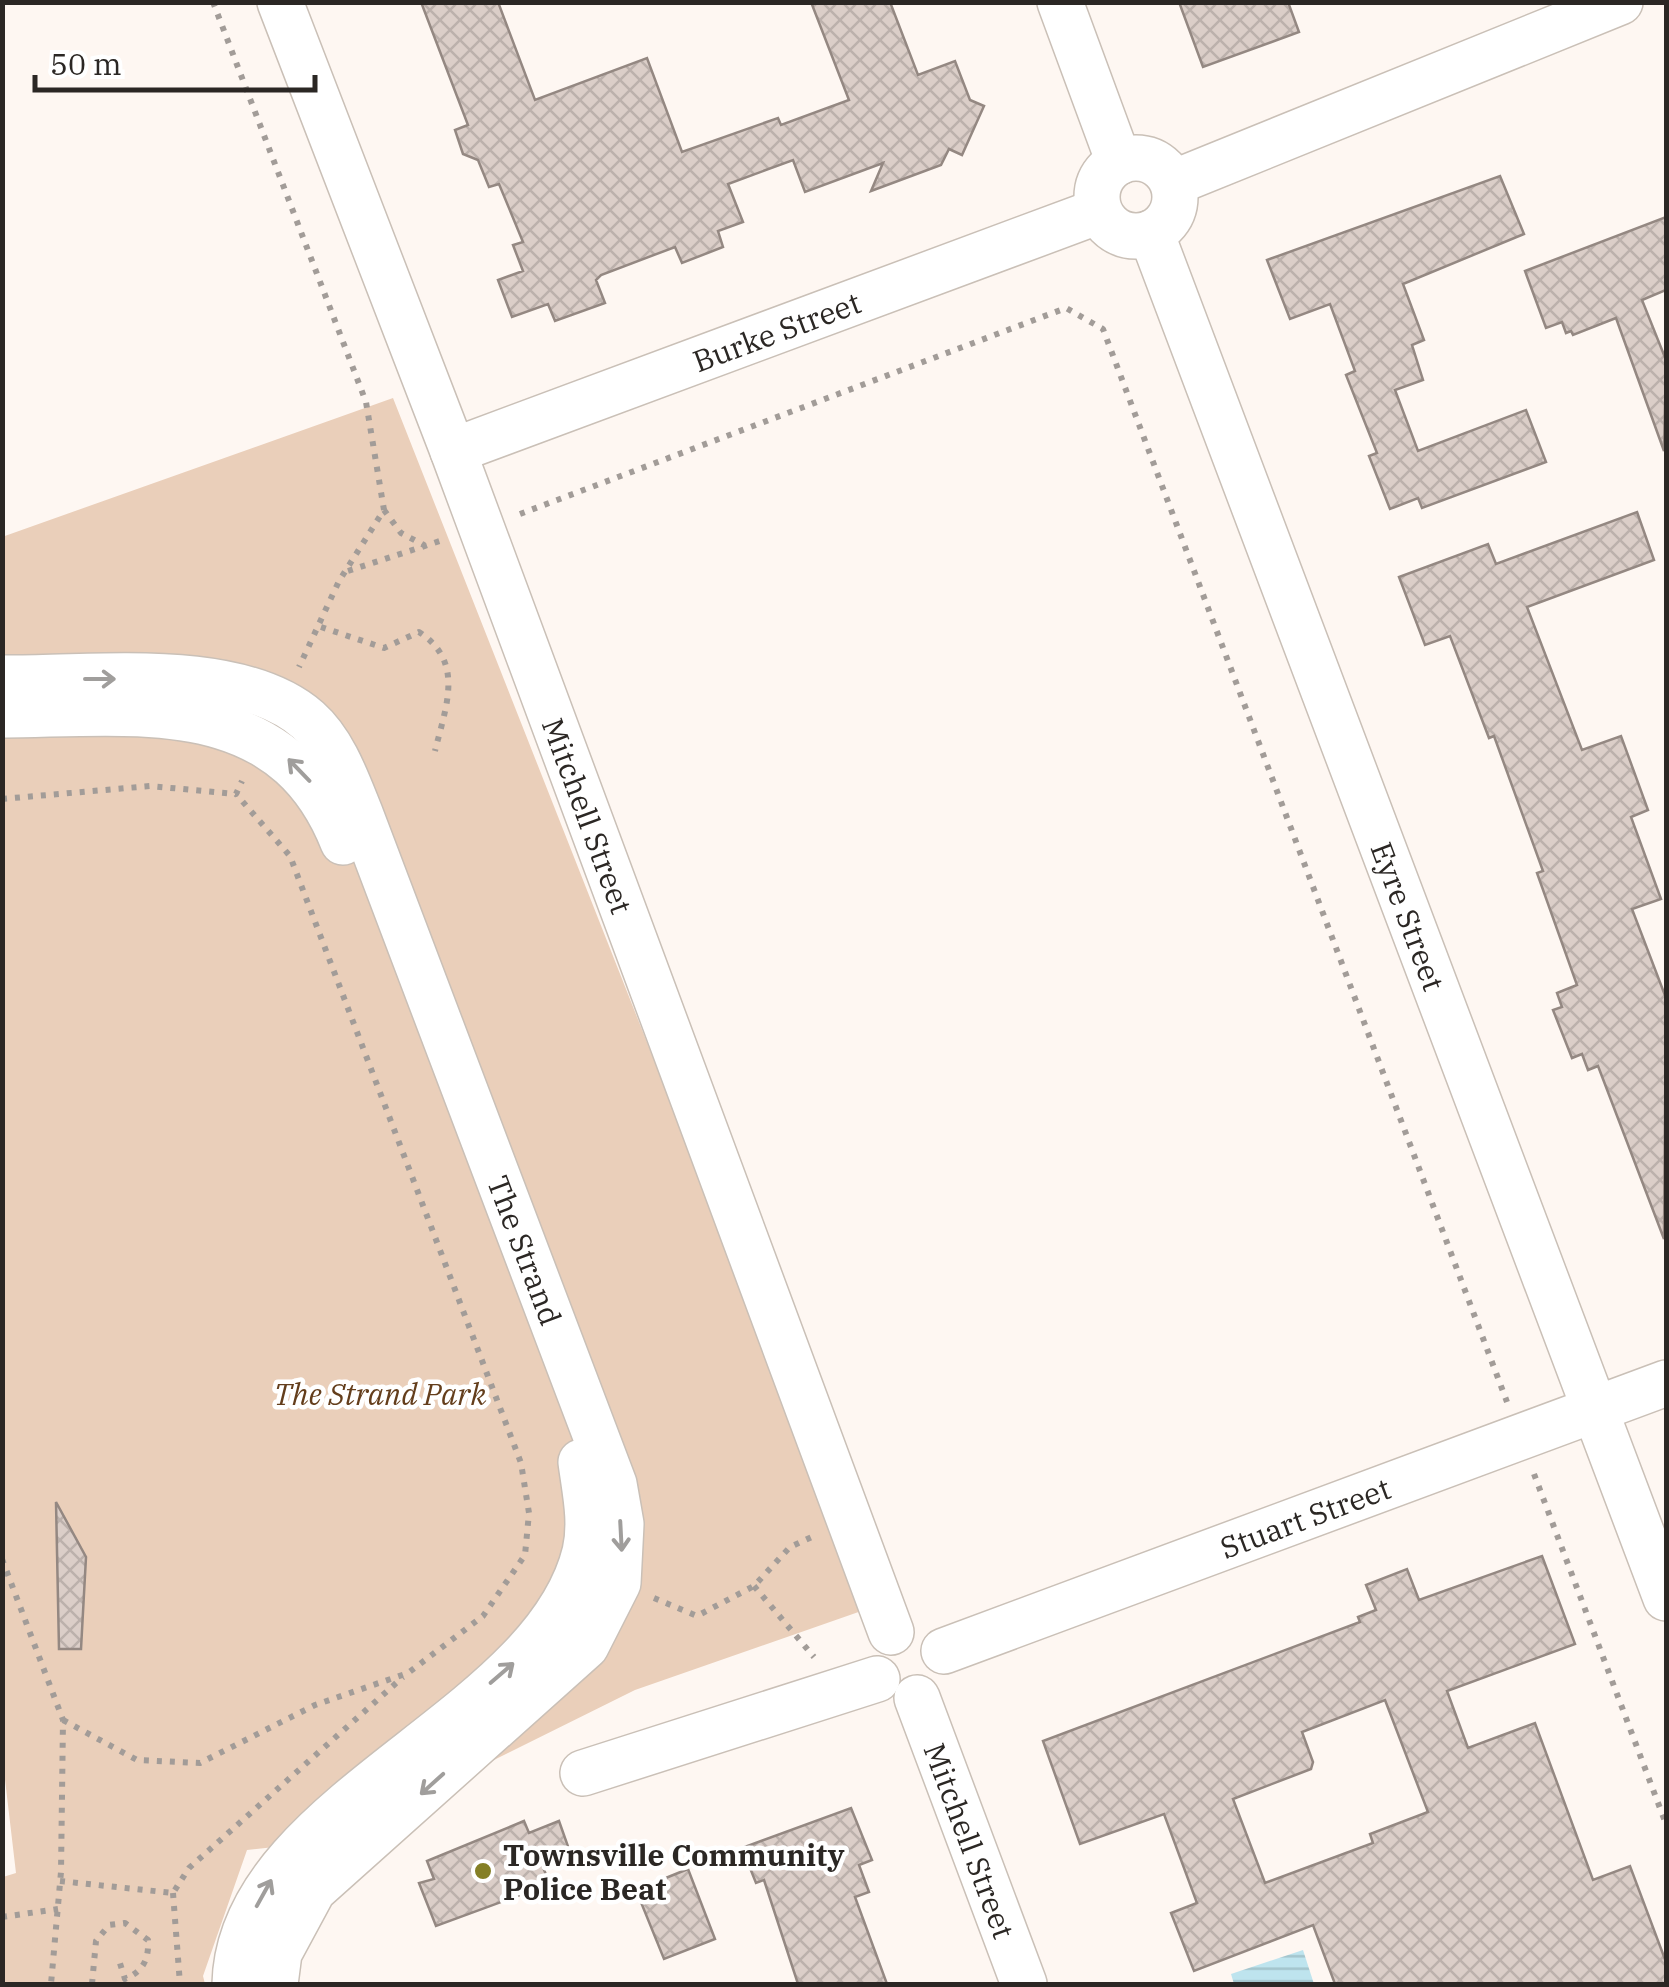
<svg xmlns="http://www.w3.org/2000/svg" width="1669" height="1987" font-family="'IBM Plex Serif',serif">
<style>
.park{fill:#eacfba}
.water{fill:url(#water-rules)}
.building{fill:url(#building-cross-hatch);stroke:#948882;stroke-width:2.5;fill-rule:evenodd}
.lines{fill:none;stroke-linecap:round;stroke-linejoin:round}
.minor-casing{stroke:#cac0b7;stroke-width:48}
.path{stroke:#a29c98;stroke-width:6;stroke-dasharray:5 8;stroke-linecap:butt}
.minor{stroke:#fff;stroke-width:45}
.oneway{stroke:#a09e9c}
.poi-dot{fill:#857f26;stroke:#fff;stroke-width:4}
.labels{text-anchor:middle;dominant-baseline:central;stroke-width:9;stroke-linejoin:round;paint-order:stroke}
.street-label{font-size:30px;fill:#2b2724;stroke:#fff}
.park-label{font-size:30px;font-style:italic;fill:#643e1c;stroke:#fff}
.poi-label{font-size:30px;font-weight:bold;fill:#2b2724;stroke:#fff;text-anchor:start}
</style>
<defs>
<pattern id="water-rules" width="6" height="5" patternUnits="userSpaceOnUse" patternTransform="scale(2.5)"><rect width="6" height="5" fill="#bee4ee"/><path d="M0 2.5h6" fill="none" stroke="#a3c4cc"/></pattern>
<pattern id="building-cross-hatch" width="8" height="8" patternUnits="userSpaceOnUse" patternTransform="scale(2.5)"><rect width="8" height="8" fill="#dbcec8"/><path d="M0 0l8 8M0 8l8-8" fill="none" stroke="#bcb1ac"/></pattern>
</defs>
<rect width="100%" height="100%" fill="#fef7f2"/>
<!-- park -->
<polygon class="park" points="393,398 870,1608 635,1690 355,1829 320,1842 247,1850 203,1976 205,1984 3,1984 3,1877 16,1873 2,1754 2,537"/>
<!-- water -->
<polygon class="water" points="1303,1950 1314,1984 1234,1984 1231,1974"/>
<!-- building -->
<g class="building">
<polygon points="421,2 498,2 535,100 647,58 682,152 778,118 781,125 849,100 811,2 890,2 918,75 955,61 970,100 984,106 962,155 949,149 941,165 871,191 883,163 805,192 793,160 728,184 743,222 718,231 723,247 682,263 675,247 601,275 596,280 605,303 555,321 548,304 512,317 498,280 523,271 513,245 523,242 499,184 489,187 478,160 463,154 455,130 468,125"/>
<polygon points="1179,2 1288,2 1299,32 1203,67"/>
<polygon points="1500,176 1524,234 1403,284 1424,340 1412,345 1423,380 1395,390 1418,451 1526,410 1546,462 1422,508 1418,498 1390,509 1369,456 1377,453 1346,375 1355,371 1330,304 1290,319 1267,260"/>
<polygon points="1666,217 1666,290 1642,300 1666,360 1664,451 1616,318 1573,335 1571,331 1566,333 1562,322 1546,328 1525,271"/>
<polygon points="1637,512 1654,560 1527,607 1582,750 1621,736 1648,810 1631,817 1661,899 1632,909 1666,998 1664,1239 1598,1066 1588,1070 1582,1054 1572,1058 1553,1010 1562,1007 1557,993 1577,985 1537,873 1543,871 1494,736 1489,738 1450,636 1425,645 1399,577 1488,544 1496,564"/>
<polygon points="56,1502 86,1557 81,1649 59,1649"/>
<path d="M 1542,1556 L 1575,1644 L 1447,1691 L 1468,1748 L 1535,1723 L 1593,1880 L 1630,1866 L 1666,1962 L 1666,1984 L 1335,1984 L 1313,1925 L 1194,1971 L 1171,1913 L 1197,1903 L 1164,1814 L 1080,1844 L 1043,1741 L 1360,1622 L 1358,1617 L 1376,1610 L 1366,1585 L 1407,1569 L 1419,1600 ZM 1385,1700 L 1428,1812 L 1370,1834 L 1373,1843 L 1265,1883 L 1233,1799 L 1311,1769 L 1313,1762 L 1302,1732 Z"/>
<polygon points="851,1808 872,1860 859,1865 869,1892 855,1897 887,1984 798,1984 764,1880 756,1883 742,1848"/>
<polygon points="524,1821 529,1833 559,1821 571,1855 542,1865 550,1884 436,1926 419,1883 434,1879 427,1861"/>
<polygon points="688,1869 715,1939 664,1959 636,1890"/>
</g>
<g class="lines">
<!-- minor casing -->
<g class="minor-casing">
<g id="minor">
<path id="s1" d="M 280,2 L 453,451 L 891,1632"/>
<polyline points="1060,2 1119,162"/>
<circle cx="1136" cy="197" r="39"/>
<polyline points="1173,183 1620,2"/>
<path id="s2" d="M 1151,233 L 1666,1598"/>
<path id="s3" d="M 453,451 L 1099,211"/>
<path id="s4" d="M 2,678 C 91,679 238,659 308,720 C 334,743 347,781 360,813 L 614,1484 L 621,1524 L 618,1583 L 586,1646 L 313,1890 L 279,1953 L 275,1984"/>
<path d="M 2,715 C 137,714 283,690 343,842"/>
<path id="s5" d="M 944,1651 L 1666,1383"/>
<path id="s6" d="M 917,1698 L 1024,1984"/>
<polyline points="583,1773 877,1679"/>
<path d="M 235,1984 C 239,1803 544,1722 585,1552 C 592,1522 585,1492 581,1462"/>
</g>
</g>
<!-- path -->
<g class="path">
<polyline points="213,2 366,402 384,510 339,581 299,667"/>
<polyline points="384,510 401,533 424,545"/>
<polyline points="520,514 1066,308 1103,329 1507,1402"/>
<polyline points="348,571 446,539"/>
<path d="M 321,627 L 384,648 L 419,632 C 465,662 446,706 435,751"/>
<polyline points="2,799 150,786 236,794 242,781"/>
<polyline points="1534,1474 1666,1824"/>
<polyline points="2,1559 63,1720 61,1872 51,1984"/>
<polyline points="754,1586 814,1657"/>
<polyline points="654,1598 697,1616 754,1586 790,1547 816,1535"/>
<polyline points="63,1720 137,1760 200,1763 315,1705 408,1673 483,1616 525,1555 529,1513 521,1463 290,856 236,794"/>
<polyline points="60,1881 173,1893 189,1868 403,1677"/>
<polyline points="173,1893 180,1984"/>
<polyline points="2,1917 58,1909"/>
<path d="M 92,1984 L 96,1941 L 109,1925 L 125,1923 L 148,1940 C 149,1960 143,1971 125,1979 L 118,1957"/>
</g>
<!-- minor -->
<use href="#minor" class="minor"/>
</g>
<!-- one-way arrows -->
<defs><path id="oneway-shaft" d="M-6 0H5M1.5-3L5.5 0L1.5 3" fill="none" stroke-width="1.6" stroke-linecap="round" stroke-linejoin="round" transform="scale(2.5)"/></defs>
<g class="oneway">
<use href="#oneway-shaft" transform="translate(100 679)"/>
<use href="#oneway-shaft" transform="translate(299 770) rotate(-134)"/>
<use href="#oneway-shaft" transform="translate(621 1536) rotate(87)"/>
<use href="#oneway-shaft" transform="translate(502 1673) rotate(-41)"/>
<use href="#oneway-shaft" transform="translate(432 1784) rotate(138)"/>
<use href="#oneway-shaft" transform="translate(264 1893) rotate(-61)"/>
</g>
<!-- markers -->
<circle class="poi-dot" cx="483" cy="1871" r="10"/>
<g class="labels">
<!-- street labels -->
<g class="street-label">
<text stroke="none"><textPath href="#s3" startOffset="345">Burke Street</textPath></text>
<text stroke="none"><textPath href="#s1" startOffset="870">Mitchell Street</textPath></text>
<text stroke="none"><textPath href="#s2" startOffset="730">Eyre Street</textPath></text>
<text stroke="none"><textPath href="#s4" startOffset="890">The Strand</textPath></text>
<text stroke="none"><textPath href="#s5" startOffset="385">Stuart Street</textPath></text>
<text stroke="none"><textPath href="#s6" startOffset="152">Mitchell Street</textPath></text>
</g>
<!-- park labels -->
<g class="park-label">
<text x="380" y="1393">The Strand Park</text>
</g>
<!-- poi labels -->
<g class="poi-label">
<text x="503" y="1854">Townsville Community<tspan x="503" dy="34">Police Beat</tspan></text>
</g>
</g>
<!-- border -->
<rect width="1669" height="1987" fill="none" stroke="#2b2724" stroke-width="10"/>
<!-- scale -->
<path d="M35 75v15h280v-15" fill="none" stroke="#2b2724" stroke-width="5"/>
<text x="50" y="75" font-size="30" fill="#2b2724" stroke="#ffffff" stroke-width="8" paint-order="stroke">50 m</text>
</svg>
